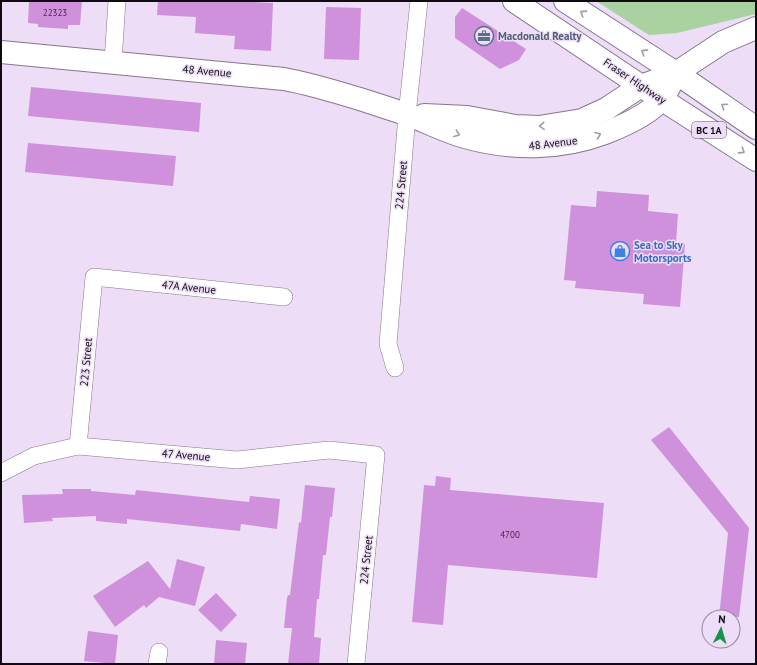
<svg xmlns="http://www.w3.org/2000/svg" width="757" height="665" font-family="'PT Sans',sans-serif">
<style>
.green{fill:#aad2a0}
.building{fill:#cf90dc}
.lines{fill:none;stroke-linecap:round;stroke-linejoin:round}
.minor-casing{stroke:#85768d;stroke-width:18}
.secondary-casing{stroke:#85768d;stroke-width:24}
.primary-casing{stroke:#85768d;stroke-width:24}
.minor{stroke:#fff;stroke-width:17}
.secondary{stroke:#fff;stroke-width:22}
.primary{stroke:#fff;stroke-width:22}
.oneway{stroke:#9f9da1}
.labels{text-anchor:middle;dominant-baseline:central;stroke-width:3;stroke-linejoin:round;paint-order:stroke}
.number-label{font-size:9px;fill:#402c45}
.shield{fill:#edddf6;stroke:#524a57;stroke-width:1}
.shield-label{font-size:10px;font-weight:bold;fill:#100b13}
.service-label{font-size:11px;font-weight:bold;fill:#4e5e75;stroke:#edddf6;text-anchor:start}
.street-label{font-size:11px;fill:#100b13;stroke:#edddf6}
.shop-label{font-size:11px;font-weight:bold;fill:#366cbe;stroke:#edddf6;text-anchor:start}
</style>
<rect width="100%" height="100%" fill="#edddf6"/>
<!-- green -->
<polygon class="green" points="596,1 756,1 756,14 677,33 649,35"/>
<!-- building -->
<g class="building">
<polygon points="29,1 82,1 80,25 68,25 68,29 38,27 38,24 28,23"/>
<polygon points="158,1 237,1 273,3 271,51 234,49 235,36 195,33 196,17 157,15"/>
<polygon points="326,7 361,8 359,60 324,59"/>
<polygon points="462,8 526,49 519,60 500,69 455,38 455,17"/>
<polygon points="31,87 201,103 199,132 28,116"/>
<polygon points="28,143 176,156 173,186 25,172"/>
<polygon points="597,191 649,195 648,211 678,214 676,243 685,244 680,307 643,304 644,294 575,288 576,281 564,280 571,205 596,207"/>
<polygon points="669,427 749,528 739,617 719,617 728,533 651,440"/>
<polygon points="436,476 451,478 450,490 604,503 597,578 448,565 443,625 412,622 424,485 435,486"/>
<polygon points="305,485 335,488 332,517 330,517 326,555 323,555 319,599 317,599 314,637 321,638 319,664 288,664 292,628 284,628 287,598 288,595 290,595 299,522 301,523"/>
<polygon points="62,489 91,489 91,491 135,495 136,490 249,502 250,496 280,499 277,529 241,524 240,531 127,519 127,524 96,521 96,516 52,518 53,521 24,523 22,495 63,494"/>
<polygon points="177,559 205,567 195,606 159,597 146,608 144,605 115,627 93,596 148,561 170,589"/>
<polygon points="216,593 237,615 221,632 198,610"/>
<polygon points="88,631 118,635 115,664 84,661"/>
<polygon points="216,640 247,643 245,664 214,664"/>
</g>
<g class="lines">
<!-- minor casing -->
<g class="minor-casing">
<g id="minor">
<polyline points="113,62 117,1"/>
<polyline points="395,368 388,344 407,115 419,1"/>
<polyline points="78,446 94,277 284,297"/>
<polyline points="1,473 34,456 78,446 237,460 329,450 376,455 356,664"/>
<polyline points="157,664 159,652"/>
</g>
</g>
<!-- secondary casing -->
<g class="secondary-casing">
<g id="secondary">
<path d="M 1,52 L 284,79 C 311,84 337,92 363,100 C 378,105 394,110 409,115 C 427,122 446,132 465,137 C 511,150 560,150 605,133 C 623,126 649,115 662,99 C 668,92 672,81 676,73"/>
<polyline points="424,115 467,117 515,126 539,127 582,120 606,109 641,86 676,73 723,42 756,28"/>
</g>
</g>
<!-- primary casing -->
<g class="primary-casing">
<g id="primary">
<polyline points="514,1 641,86 756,160"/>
<polyline points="565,1 676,73 756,128"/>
</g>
</g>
<!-- minor -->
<use href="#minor" class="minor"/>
<!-- secondary -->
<use href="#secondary" class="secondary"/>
<!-- primary -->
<use href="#primary" class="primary"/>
</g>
<!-- one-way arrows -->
<defs><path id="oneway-chevron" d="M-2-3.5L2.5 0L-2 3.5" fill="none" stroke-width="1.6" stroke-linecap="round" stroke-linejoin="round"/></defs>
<g class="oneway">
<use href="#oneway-chevron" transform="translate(583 13) rotate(-147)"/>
<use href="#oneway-chevron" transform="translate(644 52) rotate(-147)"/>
<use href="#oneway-chevron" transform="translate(724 106) rotate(-146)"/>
<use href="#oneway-chevron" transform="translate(542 126) rotate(176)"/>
<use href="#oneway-chevron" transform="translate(457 134) rotate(21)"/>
<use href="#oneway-chevron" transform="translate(598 135) rotate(-21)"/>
<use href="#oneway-chevron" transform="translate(742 151) rotate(33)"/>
</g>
<!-- icons -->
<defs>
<g id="office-ring" transform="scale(1)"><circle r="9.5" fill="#edddf6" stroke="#5c6f8a" stroke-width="1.5"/><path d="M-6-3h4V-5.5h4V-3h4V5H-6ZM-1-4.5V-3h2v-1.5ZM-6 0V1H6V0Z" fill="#5c6f8a"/></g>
<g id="shop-ring" transform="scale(1)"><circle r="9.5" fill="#edddf6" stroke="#3f7fe0" stroke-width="1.5"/><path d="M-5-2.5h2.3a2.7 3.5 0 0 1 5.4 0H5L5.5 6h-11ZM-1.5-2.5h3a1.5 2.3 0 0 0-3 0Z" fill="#3f7fe0"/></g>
</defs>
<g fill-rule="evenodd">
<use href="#office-ring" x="484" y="36"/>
<use href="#shop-ring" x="620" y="251"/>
</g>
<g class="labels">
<!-- number labels -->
<g class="number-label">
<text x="55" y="12">22323</text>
<text x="510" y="534">4700</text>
</g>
<!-- shield labels -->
<rect class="shield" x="692" y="122" width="34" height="16" rx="3"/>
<g class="shield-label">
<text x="709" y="130">BC 1A</text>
</g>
<!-- service labels -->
<g class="service-label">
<text x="498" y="36">Macdonald Realty</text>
</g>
<!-- street labels -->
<g class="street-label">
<text transform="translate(207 71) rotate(5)">48 Avenue</text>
<text transform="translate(635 81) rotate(34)">Fraser Highway</text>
<text transform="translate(553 143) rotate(-7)">48 Avenue</text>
<text transform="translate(401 185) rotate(-85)">224 Street</text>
<text transform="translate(189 287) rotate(6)">47A Avenue</text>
<text transform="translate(86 362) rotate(-85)">223 Street</text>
<text transform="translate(186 455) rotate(5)">47 Avenue</text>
<text transform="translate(366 560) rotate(-84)">224 Street</text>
</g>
<!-- shop labels -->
<g class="shop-label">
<text x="634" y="245">Sea to Sky<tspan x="634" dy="13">Motorsports</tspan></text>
</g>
</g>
<!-- border -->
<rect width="757" height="665" fill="none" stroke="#100b13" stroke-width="4"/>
<!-- north arrow -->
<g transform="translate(721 629) rotate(5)"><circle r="19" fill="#edddf6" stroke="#95899b"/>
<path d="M0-3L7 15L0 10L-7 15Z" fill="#17934f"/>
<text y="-6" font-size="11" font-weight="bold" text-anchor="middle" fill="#100b13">N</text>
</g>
</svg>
